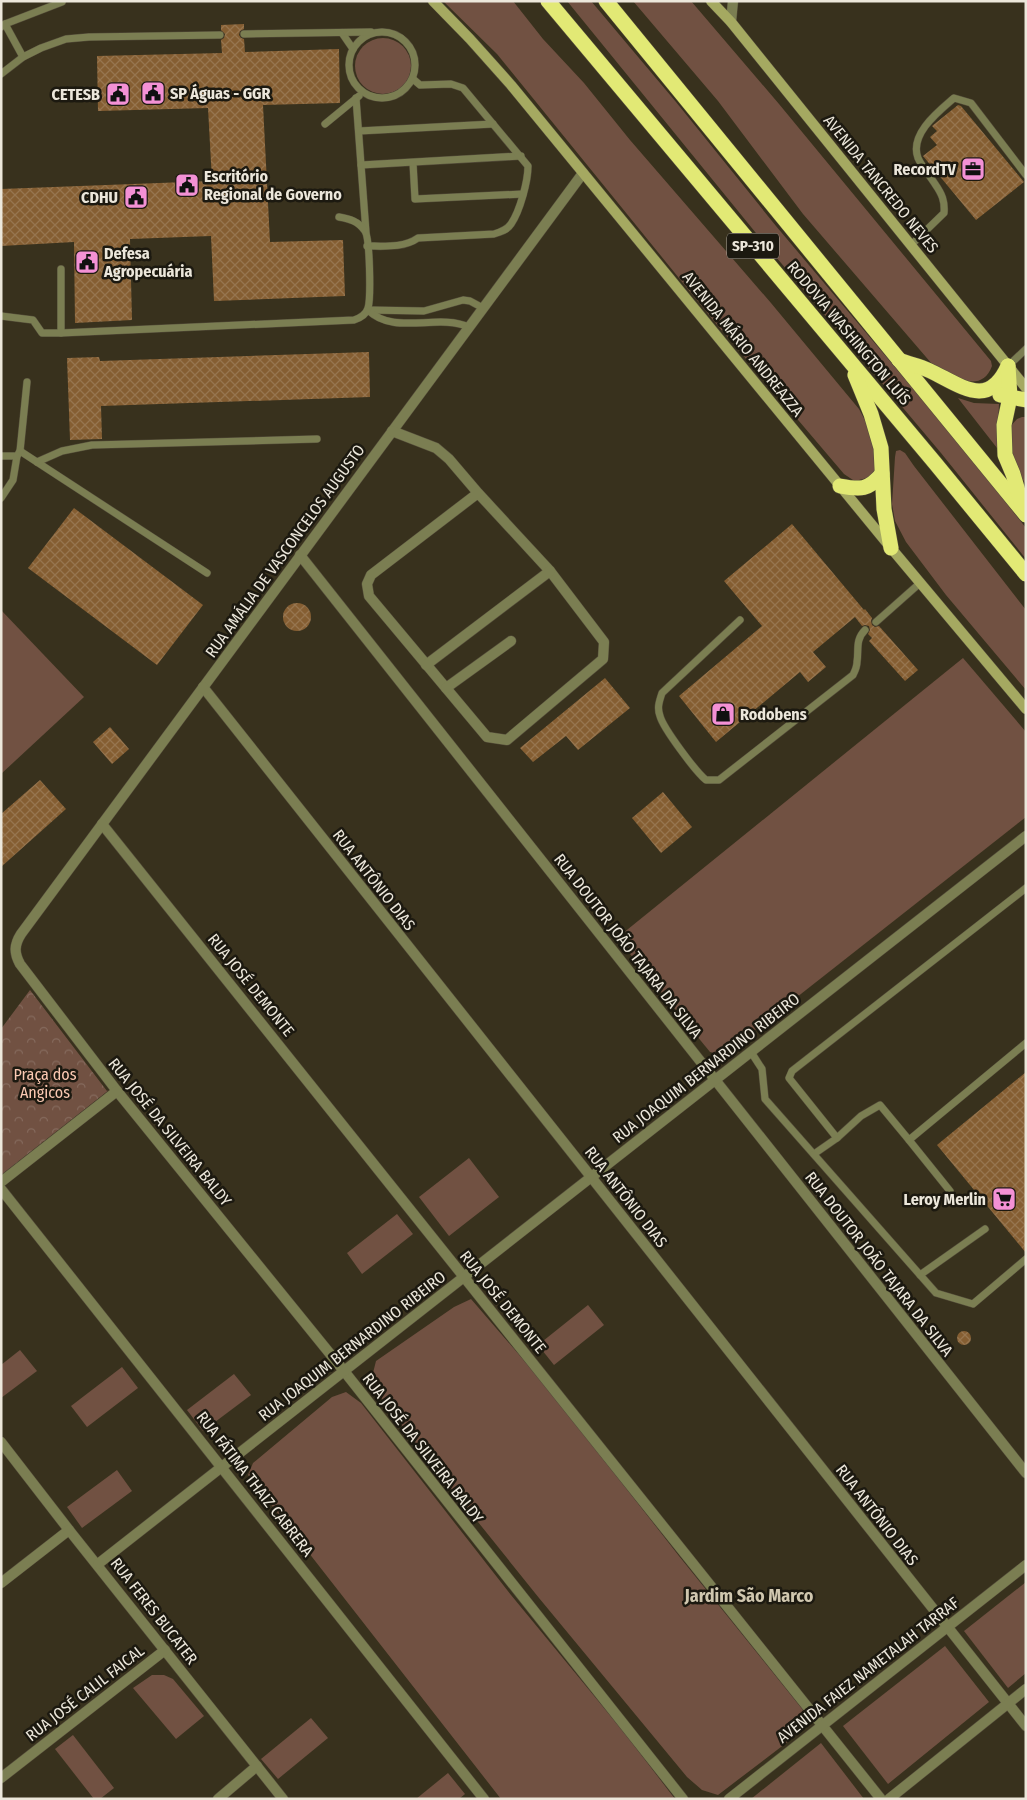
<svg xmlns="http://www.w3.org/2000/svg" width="1027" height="1800" font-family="'Fira Sans Condensed',sans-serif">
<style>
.grass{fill:#715142}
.forest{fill:url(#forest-crowns)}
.building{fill:url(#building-cross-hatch)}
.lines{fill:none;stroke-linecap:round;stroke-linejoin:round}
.service-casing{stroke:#554e3b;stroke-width:8}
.minor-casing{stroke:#554e3b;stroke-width:11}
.tertiary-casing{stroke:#554e3b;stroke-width:11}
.secondary-casing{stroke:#554e3b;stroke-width:11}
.motorway-casing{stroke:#554e3b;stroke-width:16}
.service{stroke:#7b7e52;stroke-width:7}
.minor{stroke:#7b7e52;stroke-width:10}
.tertiary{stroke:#7b7e52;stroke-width:10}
.secondary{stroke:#a5a961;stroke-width:10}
.motorway{stroke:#e2e975;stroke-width:15}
.labels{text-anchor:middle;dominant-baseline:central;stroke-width:5;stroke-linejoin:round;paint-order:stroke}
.shield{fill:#1c1910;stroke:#aea99e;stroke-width:1}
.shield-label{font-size:15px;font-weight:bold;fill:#ece7db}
.poi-label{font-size:16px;font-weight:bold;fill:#ece7db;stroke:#1c1910;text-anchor:start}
.street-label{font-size:16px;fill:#ece7db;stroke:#1c1910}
.park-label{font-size:16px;fill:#fbc9b2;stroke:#1c1910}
.neighbourhood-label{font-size:18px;font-weight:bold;fill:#d0c7af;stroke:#1c1910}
</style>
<defs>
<pattern id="forest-crowns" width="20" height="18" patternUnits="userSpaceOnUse" patternTransform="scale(1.25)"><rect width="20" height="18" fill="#715142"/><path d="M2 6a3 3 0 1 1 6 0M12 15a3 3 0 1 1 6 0" fill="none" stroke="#856a5d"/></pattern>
<pattern id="building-cross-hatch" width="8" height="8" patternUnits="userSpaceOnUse" patternTransform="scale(1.25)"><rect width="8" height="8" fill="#855e32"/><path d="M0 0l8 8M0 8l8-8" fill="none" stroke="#96754f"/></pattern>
</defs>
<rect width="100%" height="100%" fill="#38311d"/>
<!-- grass -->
<g class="grass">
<polygon points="443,1 513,1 543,39 584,83 630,140 771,303 859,409 874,437 877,466 873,473 867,478 859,480 853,480 844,474 713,320 497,54"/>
<polygon points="567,1 591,1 676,102 776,226 959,443 1026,528 1026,559 941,453 760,238"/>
<path d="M 633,1 L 691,1 L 779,104 L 991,361 L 992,366 C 981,396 950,375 932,364 L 803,214 L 718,101 Z"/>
<circle cx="383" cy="66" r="28"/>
<polygon points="958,398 974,403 999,404 997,448"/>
<polygon points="1022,417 1026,417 1026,484 1012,465 1009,428 1017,419"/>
<polygon points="900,450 905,453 914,466 1026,610 1026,690 946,595 906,542 895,521 892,504 895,457 896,451"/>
<polygon points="1,610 84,697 1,774"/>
<polygon points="963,658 1026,732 1026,817 731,1049 722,1055 710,1052 617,938"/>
<polygon points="469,1158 499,1197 449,1236 419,1197"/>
<polygon points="397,1214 413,1234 362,1274 347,1253"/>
<polygon points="471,1299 547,1387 679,1556 803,1710 802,1723 794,1737 718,1795 702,1790 687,1777 539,1598 421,1451 376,1391 372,1377 376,1361 454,1307"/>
<polygon points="588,1305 604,1325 554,1365 538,1345"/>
<polygon points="20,1350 37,1371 1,1398 1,1365"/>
<polygon points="122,1367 138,1388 87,1427 71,1406"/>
<polygon points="234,1374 251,1395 203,1431 187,1410"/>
<polygon points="346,1392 361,1403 511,1595 623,1731 675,1799 501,1799 248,1475 253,1463 332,1397"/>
<polygon points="117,1470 132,1491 82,1528 67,1507"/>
<polygon points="1026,1582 1026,1673 1008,1688 964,1631"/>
<polygon points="945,1646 989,1702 888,1784 843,1726"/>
<polygon points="152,1675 164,1675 173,1679 204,1716 176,1739 133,1688"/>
<polygon points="311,1718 328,1738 278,1779 261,1759"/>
<polygon points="73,1735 114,1788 100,1799 94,1799 55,1749"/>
<polygon points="821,1743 864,1799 751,1799"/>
<polygon points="448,1773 465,1794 459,1799 416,1799"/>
</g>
<!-- forest -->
<polygon class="forest" points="30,990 107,1091 109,1090 1,1175 1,1029"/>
<!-- building -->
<g class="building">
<polygon points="244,24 244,29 240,31 239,35 241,38 244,39 245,52 339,49 340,103 263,105 270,242 343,240 345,296 214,301 211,236 130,239 132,320 75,323 74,242 1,246 1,189 212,181 208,108 98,111 97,56 222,53 221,40 224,38 225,34 221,30 221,25"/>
<polygon points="958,105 961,106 1024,182 976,220 923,156 937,145 930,137 937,131 932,126"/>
<polygon points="369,352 370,397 101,406 102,439 70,440 67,358 99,357 100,361"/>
<polygon points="74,508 203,605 157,665 28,568"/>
<polygon points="792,524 864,610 865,609 872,618 871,621 872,625 875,627 879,626 918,670 905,681 869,641 872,638 868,634 870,630 869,626 865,625 862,626 855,617 813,652 826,667 808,682 800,672 716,742 679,696 762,626 724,581"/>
<circle cx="297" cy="617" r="14"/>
<polygon points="605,678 630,708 578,750 566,736 533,762 520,748"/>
<polygon points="110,727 129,749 112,764 93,742"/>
<polygon points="40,780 66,809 1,867 1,814"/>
<polygon points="663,792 692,827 661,853 632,818"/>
<polygon points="1026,1072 1026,1253 937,1145"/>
<circle cx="964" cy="1338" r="7"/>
</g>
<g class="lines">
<!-- service casing -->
<g class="service-casing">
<g id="service">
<polyline points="5,24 62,2"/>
<polyline points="1,27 5,24 23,57"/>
<circle cx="382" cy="65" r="33"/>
<polyline points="342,33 353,49"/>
<polyline points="244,34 371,32"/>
<polyline points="1,74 23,57 41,48 66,39 89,37 220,35"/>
<polyline points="356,98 366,232"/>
<polyline points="325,124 359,96"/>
<polyline points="359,131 493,124"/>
<polyline points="413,163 415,199 523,194"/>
<polyline points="361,165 521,156"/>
<path d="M 911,245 L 944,213 C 945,201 942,194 935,184 C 930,176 922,167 918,158 C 909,134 939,111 954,98 L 971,103 L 1026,175"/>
<path d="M 367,246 C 384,246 404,248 418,238 L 494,234 C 501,232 507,230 511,224 C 520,211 528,181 528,166 L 463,88 L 451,84 L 420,85 L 413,79"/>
<polyline points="61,269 61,333"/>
<polyline points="368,310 424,311 463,300 470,301 483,308"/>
<path d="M 368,310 C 394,336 437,313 469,327"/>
<path d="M 1,316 L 33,320 L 42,333 L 61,333 L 354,320 C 360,318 366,315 368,308 C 371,298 370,239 365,231 C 358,221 350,219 339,217"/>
<polyline points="1008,366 1026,349"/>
<polyline points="20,451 207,573"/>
<polyline points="1,456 17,456 20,451 27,382"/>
<polyline points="37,462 62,451 92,445 317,439"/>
<polyline points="1,498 13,480 17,456"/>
<path d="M 740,620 L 662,693 C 659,702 657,708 660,716 C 663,728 696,772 706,780 L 719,780 L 853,675 C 855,671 857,666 857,662 C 859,650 855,640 865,630"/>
<polyline points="876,622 920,583"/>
<polyline points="1026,888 792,1071 789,1078 837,1138 861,1116 880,1105 909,1140 1026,1043"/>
<polyline points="751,1052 762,1069 765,1099 936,1293 973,1304 1026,1259"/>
<polyline points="909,1140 950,1191"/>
<polyline points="814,1154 837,1138"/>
<polyline points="920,1275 985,1229"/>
</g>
</g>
<!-- minor casing -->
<g class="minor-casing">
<g id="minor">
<polyline points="731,22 733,1"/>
<path d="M 583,173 L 21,934 C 14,945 14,953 20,964 L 117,1091 L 344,1371 L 683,1799"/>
<polyline points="392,431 436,448 449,459 478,493 550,571 604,642 603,659 507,740 487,737 369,596 367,584 371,575 478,493"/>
<polyline points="300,555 1026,1473"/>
<polyline points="426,665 550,571"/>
<polyline points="203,687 1026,1726"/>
<polyline points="446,688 511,641"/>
<polyline points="102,824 881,1799"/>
<polyline points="1,1182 117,1091"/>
<polyline points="1,1189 484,1799"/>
<polyline points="1,1442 69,1530 283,1799"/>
<polyline points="98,1564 1026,836"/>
<polyline points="1,1583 69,1530"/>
<polyline points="1,1778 165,1650"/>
<polyline points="218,1799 257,1766"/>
</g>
</g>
<!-- tertiary casing -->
<g class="tertiary-casing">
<g id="tertiary">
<polyline points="729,1799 1026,1565"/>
<polyline points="889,1799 1026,1689"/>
</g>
</g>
<!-- secondary casing -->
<g class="secondary-casing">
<g id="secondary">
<polyline points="433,1 470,39 511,85 891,548 1026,709"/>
<polyline points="711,1 731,22 1026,388"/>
</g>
</g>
<!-- motorway casing -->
<g class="motorway-casing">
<g id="motorway">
<polyline points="548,1 935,463 1026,574"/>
<polyline points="606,1 1026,515"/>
<path d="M 899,360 C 909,364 919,366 928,370 C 959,384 988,411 1008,366"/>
<polyline points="1008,366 1010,397 1004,425 1005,455 1013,474 1023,508"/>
<polyline points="855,375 871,414 881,448 884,509 891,548"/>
<polyline points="1000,395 1026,400"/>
<path d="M 840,486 C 861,490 868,490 882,474"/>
</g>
</g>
<!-- service -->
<use href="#service" class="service"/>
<!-- minor -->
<use href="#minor" class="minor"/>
<!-- tertiary -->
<use href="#tertiary" class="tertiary"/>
<!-- secondary -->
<use href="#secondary" class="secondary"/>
<!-- motorway -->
<use href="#motorway" class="motorway"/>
</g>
<!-- icons -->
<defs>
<g id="civic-square" transform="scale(1.25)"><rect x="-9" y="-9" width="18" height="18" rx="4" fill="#f391d5" stroke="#1c1910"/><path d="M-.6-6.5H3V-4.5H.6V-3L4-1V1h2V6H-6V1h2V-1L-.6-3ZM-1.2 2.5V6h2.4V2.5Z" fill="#111"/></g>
<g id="office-square" transform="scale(1.25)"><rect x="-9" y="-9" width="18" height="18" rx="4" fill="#f391d5" stroke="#1c1910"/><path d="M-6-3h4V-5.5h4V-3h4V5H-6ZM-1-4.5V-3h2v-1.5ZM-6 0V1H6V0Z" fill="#111"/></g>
<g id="shop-square" transform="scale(1.25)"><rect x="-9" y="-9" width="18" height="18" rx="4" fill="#f391d5" stroke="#1c1910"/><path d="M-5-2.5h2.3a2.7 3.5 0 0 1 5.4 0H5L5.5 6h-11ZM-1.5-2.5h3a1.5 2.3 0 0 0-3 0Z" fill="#111"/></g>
<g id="supermarket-square" transform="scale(1.25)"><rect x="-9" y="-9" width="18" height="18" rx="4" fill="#f391d5" stroke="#1c1910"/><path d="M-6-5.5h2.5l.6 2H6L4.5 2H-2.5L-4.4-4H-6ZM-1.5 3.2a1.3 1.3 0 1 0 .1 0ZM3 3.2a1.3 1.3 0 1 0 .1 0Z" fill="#111"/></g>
</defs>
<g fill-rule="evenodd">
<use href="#civic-square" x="153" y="93"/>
<use href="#civic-square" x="118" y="94"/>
<use href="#office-square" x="973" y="169"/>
<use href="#civic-square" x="187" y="185"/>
<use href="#civic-square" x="136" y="197"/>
<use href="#civic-square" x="87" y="262"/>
<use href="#shop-square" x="723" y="714"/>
<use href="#supermarket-square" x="1004" y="1199"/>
</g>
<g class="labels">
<!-- shield labels -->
<rect class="shield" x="727" y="233.5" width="52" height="25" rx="4"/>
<g class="shield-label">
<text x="753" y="246">SP-310</text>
</g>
<!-- poi labels -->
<g class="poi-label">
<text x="170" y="93">SP Águas - GGR</text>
<text x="100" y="94" text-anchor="end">CETESB</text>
<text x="956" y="169" text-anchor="end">RecordTV</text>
<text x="204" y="176">Escritório<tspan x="204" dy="18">Regional de Governo</tspan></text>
<text x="118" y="197" text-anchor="end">CDHU</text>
<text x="104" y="253">Defesa<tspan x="104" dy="18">Agropecuária</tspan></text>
<text x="740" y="714">Rodobens</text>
<text x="986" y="1199" text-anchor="end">Leroy Merlin</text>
</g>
<!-- street labels -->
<g class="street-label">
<text transform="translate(881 184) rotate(51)">AVENIDA TANCREDO NEVES</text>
<text transform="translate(849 333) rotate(50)">RODOVIA WASHINGTON LUÍS</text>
<text transform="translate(743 344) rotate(51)">AVENIDA MÁRIO ANDREAZZA</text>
<text transform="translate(285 551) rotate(-54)">RUA AMÁLIA DE VASCONCELOS AUGUSTO</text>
<text transform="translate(374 880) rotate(52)">RUA ANTÔNIO DIAS</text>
<text transform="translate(628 946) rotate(52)">RUA DOUTOR JOÃO TAJARA DA SILVA</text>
<text transform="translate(251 985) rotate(51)">RUA JOSÉ DEMONTE</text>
<text transform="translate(706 1068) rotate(-38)">RUA JOAQUIM BERNARDINO RIBEIRO</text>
<text transform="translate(170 1132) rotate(51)">RUA JOSÉ DA SILVEIRA BALDY</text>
<text transform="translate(626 1197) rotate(52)">RUA ANTÔNIO DIAS</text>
<text transform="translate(879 1264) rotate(52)">RUA DOUTOR JOÃO TAJARA DA SILVA</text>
<text transform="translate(503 1302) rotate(51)">RUA JOSÉ DEMONTE</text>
<text transform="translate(352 1346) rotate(-38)">RUA JOAQUIM BERNARDINO RIBEIRO</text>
<text transform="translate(423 1448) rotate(52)">RUA JOSÉ DA SILVEIRA BALDY</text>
<text transform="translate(255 1484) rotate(52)">RUA FÁTIMA THAIZ CABRERA</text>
<text transform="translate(877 1515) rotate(52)">RUA ANTÔNIO DIAS</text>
<text transform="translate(154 1611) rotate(52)">RUA FERES BUCATER</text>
<text transform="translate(868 1670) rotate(-38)">AVENIDA FAIEZ NAMETALAH TARRAF</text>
<text transform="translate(85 1693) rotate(-38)">RUA JOSÉ CALIL FAICAL</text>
</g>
<!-- park labels -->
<g class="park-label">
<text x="45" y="1074">Praça dos<tspan x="45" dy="18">Angicos</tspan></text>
</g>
<!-- neighbourhood labels -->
<g class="neighbourhood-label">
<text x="749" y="1596">Jardim São Marco</text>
</g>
</g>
<!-- border -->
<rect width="1027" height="1800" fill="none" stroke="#ece7db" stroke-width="5"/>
</svg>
